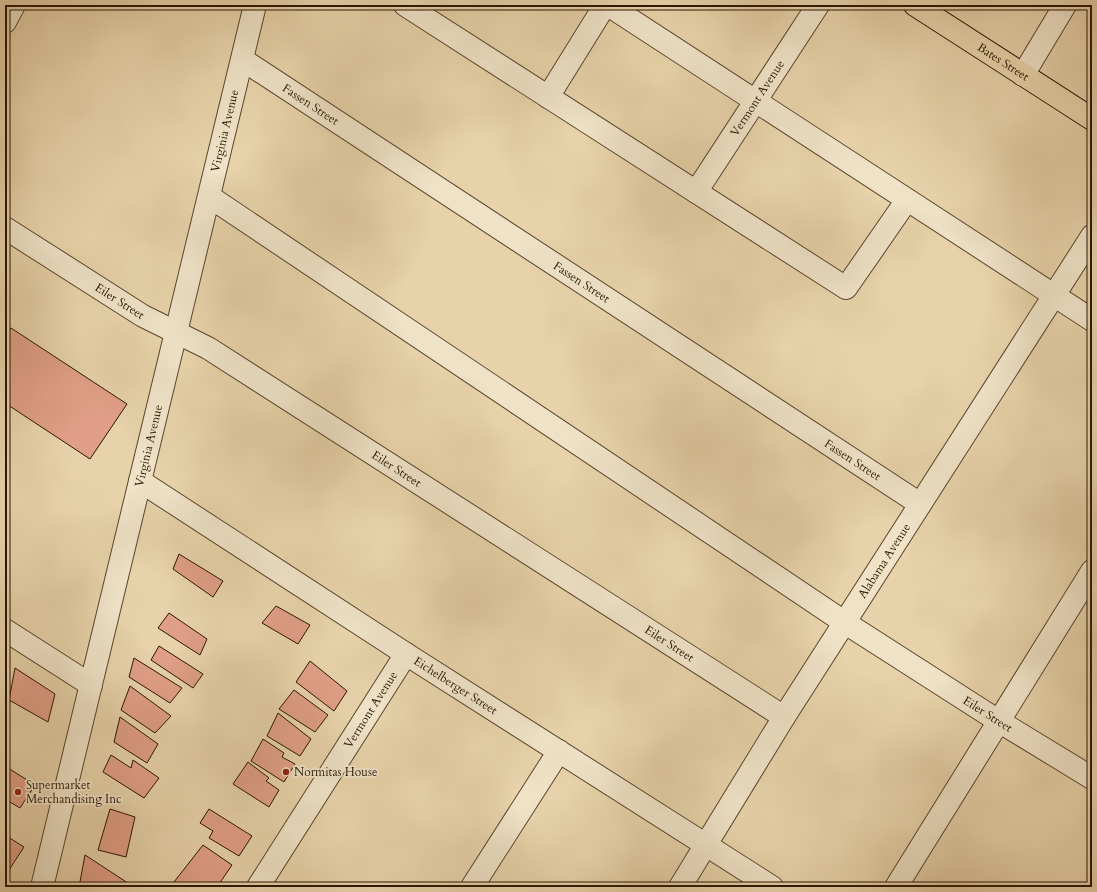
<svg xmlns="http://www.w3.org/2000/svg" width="1097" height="892" font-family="Cardo,serif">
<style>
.building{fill:#e09f86;stroke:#2a1604}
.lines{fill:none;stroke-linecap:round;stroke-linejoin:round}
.minor-casing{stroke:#59452d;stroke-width:24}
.major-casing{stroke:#2a1604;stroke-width:24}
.minor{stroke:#efe2c7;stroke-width:22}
.major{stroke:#e7d2a9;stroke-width:22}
.poi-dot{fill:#8f2418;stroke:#efe2c7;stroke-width:1.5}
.labels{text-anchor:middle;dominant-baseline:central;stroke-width:3.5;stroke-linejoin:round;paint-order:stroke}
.street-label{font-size:12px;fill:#2a1604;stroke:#efe2c7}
.poi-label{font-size:12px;fill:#2a1604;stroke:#efe2c7;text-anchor:start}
</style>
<rect width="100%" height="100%" fill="#e7d2a9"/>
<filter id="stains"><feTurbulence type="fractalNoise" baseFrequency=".005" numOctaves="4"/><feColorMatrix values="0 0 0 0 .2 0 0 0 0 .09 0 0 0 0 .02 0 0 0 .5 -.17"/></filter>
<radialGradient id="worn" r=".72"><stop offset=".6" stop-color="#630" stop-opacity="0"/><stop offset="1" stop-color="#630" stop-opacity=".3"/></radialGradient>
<!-- building -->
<g class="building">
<polygon points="11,328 127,404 90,459 5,403 5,336"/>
<polygon points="179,554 223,581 213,597 173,569"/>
<polygon points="276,606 310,625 298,644 262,623"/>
<polygon points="169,613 207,639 200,655 158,628"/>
<polygon points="159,646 203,674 193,688 151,660"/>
<polygon points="134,658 182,688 170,703 129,677"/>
<polygon points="310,661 347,691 334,711 296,682"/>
<polygon points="15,668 55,694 48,722 9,700"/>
<polygon points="130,686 171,716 155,733 121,710"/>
<polygon points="294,690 328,715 315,732 279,709"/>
<polygon points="278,713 311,739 300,756 267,736"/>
<polygon points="120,717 158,744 147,763 114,742"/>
<polygon points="263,739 284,753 282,757 295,764 284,782 251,761"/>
<polygon points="111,755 131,768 133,760 159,778 144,798 103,772"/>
<polygon points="248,762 269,778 266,781 279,790 269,807 233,784"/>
<polygon points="5,766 35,785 20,808 5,799"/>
<polygon points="110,809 135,817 126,857 98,850"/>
<polygon points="209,809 252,836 239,856 209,838 213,831 200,823"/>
<polygon points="5,835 24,847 5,876"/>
<polygon points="203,845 232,865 217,887 181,887 174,882"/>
<polygon points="85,855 134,887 79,887"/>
</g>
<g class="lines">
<!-- minor casing -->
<g class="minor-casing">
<g id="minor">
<polyline points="405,5 846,288 907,200"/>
<polyline points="608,5 1092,320"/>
<polyline points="5,22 14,5"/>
<path id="s1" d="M 243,60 L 920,504"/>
<polyline points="1023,75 1065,5"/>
<polyline points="548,97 605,5"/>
<path id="s2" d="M 696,192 L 818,5"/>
<path id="s3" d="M 210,197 L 844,622 L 1000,722 L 1092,778"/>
<path id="s4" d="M 5,228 L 143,316 L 208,348 L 784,717"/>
<path id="s5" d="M 140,481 L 406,654 L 772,887"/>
<polyline points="5,630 91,685"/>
<path id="s6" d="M 42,887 L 255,5"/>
<path id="s7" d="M 258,887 L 406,654"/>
<polyline points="472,887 559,751"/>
<path id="s8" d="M 680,887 L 784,717 L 1092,236"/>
<polyline points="896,887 1092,571"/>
</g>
</g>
<!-- major casing -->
<g class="major-casing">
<g id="major">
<path id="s9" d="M 915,5 L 1092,119"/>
</g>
</g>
<!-- minor -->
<use href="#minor" class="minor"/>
<!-- major -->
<use href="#major" class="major"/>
</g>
<!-- markers -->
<g class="poi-dot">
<circle cx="286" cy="772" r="4"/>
<circle cx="18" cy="792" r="4"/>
</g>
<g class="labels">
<!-- street labels -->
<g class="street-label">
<text stroke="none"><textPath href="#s9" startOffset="105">Bates Street</textPath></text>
<text stroke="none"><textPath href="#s2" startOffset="112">Vermont Avenue</textPath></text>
<text stroke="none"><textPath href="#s1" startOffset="81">Fassen Street</textPath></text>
<text stroke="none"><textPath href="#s6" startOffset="778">Virginia Avenue</textPath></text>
<text stroke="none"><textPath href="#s1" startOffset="405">Fassen Street</textPath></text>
<text stroke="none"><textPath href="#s4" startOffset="136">Eiler Street</textPath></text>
<text stroke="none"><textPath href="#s6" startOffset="454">Virginia Avenue</textPath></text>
<text stroke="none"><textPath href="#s1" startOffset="729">Fassen Street</textPath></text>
<text stroke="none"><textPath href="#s4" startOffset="460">Eiler Street</textPath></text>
<text stroke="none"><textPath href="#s8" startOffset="385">Alabama Avenue</textPath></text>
<text stroke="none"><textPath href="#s4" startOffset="784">Eiler Street</textPath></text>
<text stroke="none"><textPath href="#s5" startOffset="376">Eichelberger Street</textPath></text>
<text stroke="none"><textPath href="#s7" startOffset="210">Vermont Avenue</textPath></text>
<text stroke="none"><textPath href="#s3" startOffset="934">Eiler Street</textPath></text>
</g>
<!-- poi labels -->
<g class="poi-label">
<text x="294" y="772">Normitas House</text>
<text x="26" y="785">Supermarket<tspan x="26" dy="14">Merchandising Inc</tspan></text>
</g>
</g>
<!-- margin -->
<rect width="1097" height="892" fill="none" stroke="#e7d2a9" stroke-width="20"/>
<rect x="6" y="6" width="1085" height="880" fill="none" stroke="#2a1604" stroke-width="2"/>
<rect x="10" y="10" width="1077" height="872" fill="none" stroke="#2a1604"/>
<rect width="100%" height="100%" filter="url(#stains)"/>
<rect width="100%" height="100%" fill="url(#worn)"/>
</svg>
